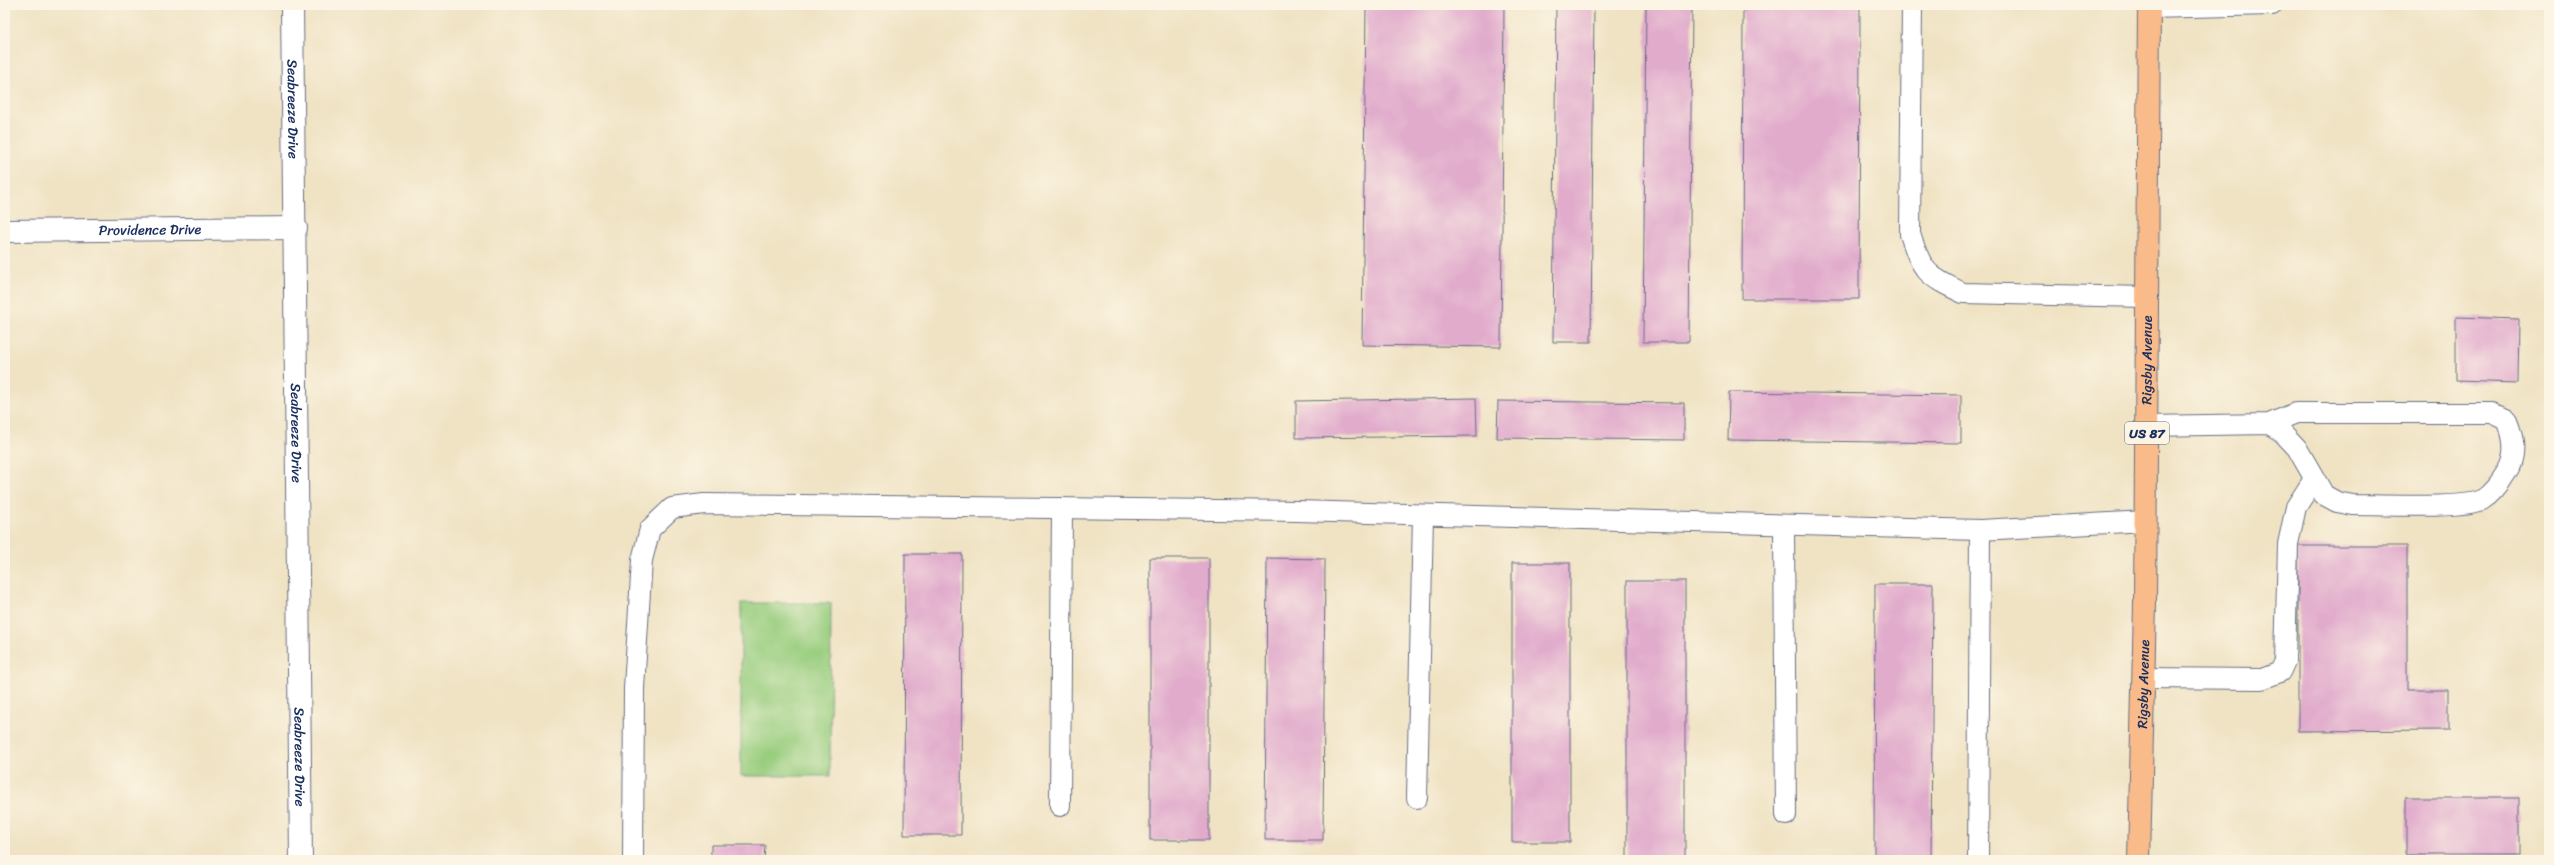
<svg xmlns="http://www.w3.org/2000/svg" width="2554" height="865" font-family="Sriracha,sans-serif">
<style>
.green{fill:#99ce7f;stroke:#5a7e6e}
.building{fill:#e1abcc}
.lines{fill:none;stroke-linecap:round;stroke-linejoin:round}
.service-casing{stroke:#666e82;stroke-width:22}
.minor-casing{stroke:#666e82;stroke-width:24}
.primary-casing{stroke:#666e82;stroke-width:24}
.service{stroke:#fff;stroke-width:20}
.minor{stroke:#fff;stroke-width:22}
.primary{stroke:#fabb8b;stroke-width:22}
.labels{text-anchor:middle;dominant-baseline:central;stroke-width:3;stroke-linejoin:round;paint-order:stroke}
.shield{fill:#fcf5e5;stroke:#5e6a86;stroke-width:1}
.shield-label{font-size:13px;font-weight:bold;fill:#1b2f5e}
.street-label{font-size:14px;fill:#1b2f5e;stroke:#fcf5e5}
</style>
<rect width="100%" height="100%" fill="#fcf5e5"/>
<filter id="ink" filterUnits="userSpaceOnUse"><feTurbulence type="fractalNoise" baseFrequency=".025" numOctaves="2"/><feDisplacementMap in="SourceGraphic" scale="8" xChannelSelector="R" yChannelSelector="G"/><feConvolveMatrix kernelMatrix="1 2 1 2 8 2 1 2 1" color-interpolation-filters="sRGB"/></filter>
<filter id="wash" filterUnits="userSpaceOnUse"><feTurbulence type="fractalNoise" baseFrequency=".012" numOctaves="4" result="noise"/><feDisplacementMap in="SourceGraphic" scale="16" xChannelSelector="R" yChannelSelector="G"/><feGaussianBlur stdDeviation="0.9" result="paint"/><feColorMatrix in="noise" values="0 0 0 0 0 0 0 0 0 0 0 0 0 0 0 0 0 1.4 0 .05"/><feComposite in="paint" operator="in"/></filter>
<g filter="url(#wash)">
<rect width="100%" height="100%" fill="#f0e3c4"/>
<!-- green -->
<polygon class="green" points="741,603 831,603 830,776 741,776"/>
<g id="blocks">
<!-- building -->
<g class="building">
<polygon points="1366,5 1504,5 1501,347 1362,345"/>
<polygon points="1556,5 1594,5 1591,342 1553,342"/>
<polygon points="1646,5 1692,5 1689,342 1643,342"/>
<polygon points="1743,5 1860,5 1859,299 1742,299"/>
<polygon points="2456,317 2519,319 2518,383 2456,381"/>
<polygon points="1729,392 1961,395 1961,443 1728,440"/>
<polygon points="1476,398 1477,436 1296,438 1296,401"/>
<polygon points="1498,401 1684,403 1684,440 1497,438"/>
<polygon points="2298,546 2407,546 2407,690 2448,690 2448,730 2298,731"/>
<polygon points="905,554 962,554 961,835 904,835"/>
<rect x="1150" y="558" width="59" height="282"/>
<polygon points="1267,558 1325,559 1323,840 1265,840"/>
<rect x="1512" y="563" width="58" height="279"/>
<rect x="1627" y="581" width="58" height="279"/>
<polygon points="1875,584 1933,584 1931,860 1874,860"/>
<rect x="2406" y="798" width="113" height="57"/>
<polygon points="711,845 765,845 764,860 711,860"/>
</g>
</g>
</g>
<g filter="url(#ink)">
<use href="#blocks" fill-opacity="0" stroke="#666e82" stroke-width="1"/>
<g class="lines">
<!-- service casing -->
<g class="service-casing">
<g id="service">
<path d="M 1912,5 L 1910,234 C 1922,272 1927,276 1963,293 L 2147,297"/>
<polyline points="2149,8 2272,5"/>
<path d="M 2147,426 L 2269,424 L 2296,413 L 2492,413 L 2507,420 C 2514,437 2517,457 2506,473 C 2500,483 2493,493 2482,500 C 2464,509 2378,505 2353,505 L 2337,502 L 2324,495 L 2297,448 L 2282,432 L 2269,424"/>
<polyline points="1784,526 1786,815"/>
<polyline points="1980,530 2146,521"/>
<polyline points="2143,678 2262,679 2280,672 2285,661 2288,544 2296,507 2314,479"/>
<polyline points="1417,798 1423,515"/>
<polyline points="1060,806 1062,508"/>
<polyline points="633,860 634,688 642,560 650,529 672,508 704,504 1297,511 1980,530 1978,860"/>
</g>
</g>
<!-- minor casing -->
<g class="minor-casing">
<g id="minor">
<path id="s1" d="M 292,5 L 301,860"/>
<path id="s2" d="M 5,231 L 296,228"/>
</g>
</g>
<!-- primary casing -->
<g class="primary-casing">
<g id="primary">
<path id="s3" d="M 2139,860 L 2145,604 L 2149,5"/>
</g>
</g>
<!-- service -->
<use href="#service" class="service"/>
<!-- minor -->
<use href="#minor" class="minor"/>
<!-- primary -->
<use href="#primary" class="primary"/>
</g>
</g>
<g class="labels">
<!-- shield labels -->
<rect class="shield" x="2125" y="422" width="44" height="22" rx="3"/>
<g class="shield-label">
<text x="2147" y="433">US 87</text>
</g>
<!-- street labels -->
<g class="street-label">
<text stroke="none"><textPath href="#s1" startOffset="104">Seabreeze Drive</textPath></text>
<text stroke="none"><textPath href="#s2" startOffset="145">Providence Drive</textPath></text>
<text stroke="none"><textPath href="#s3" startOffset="500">Rigsby Avenue</textPath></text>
<text stroke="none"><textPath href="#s1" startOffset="428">Seabreeze Drive</textPath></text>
<text stroke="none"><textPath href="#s3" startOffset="176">Rigsby Avenue</textPath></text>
<text stroke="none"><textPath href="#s1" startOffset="752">Seabreeze Drive</textPath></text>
</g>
</g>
<!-- margin -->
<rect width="2554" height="865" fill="none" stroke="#fcf5e5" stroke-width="20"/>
</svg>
